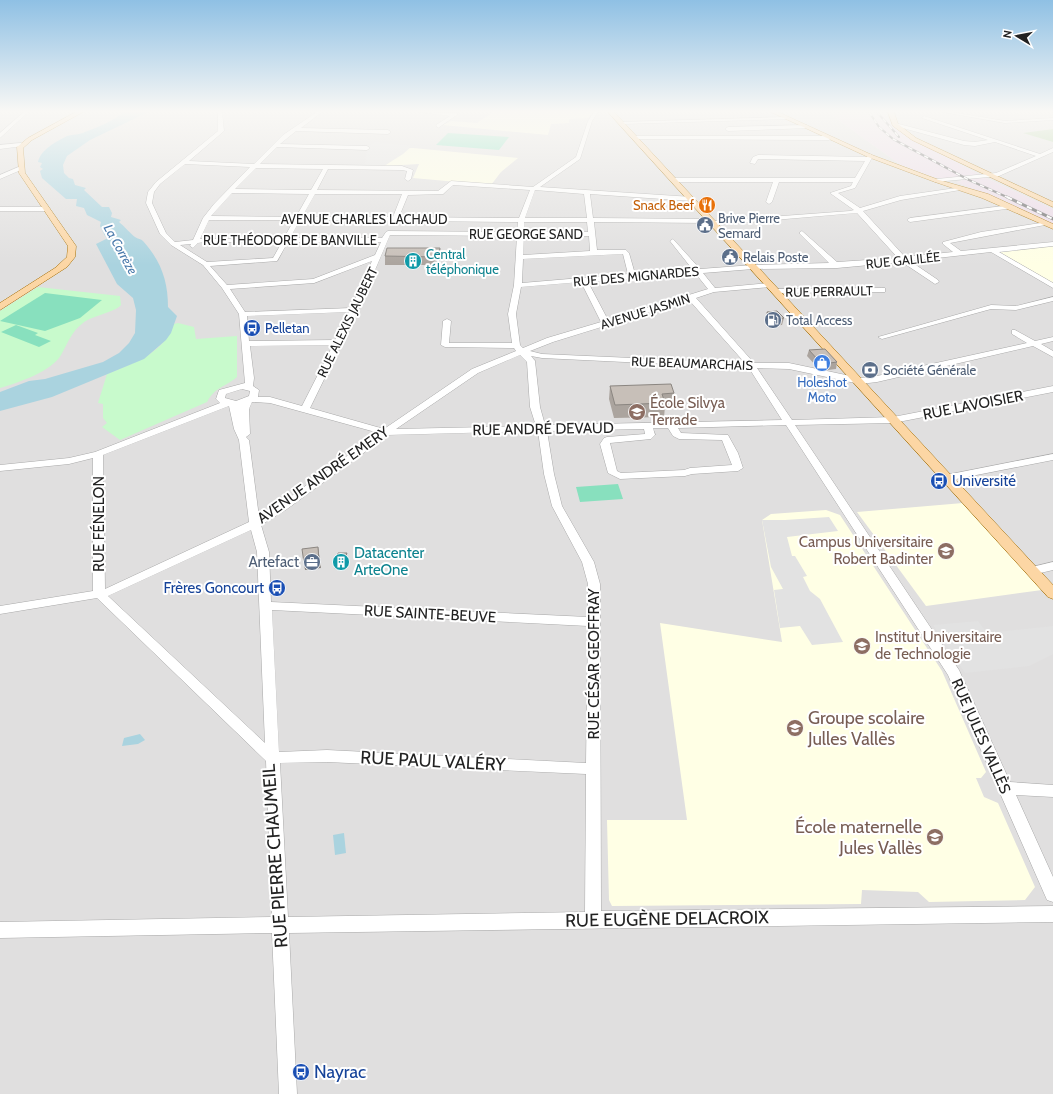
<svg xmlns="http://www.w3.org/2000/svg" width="1053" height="1094" font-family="Cabin,sans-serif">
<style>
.residential{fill:#e0dfdf}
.industrial{fill:#ebdbe8}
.education{fill:#ffffe5}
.forest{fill:#add19e}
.park{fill:#c8facc}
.pitch{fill:#88e0be}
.parking{fill:#e2e2e2}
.water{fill:#aad3df}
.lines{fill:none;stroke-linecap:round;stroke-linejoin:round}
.minor-casing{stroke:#a9a9a9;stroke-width:1}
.major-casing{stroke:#a06b00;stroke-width:1}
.minor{fill:#fff;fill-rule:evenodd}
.major{fill:#fcd6a4;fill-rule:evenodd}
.rail-far1-casing{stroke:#707070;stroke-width:2}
.rail-casing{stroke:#707070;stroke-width:3}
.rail-far1{stroke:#fff;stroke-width:1.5;stroke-dasharray:4.5;stroke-linecap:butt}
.rail{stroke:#fff;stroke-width:2;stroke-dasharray:5.5;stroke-linecap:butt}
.wall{fill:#aba49e}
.shaded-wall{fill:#8b8681}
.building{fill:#c7bfb8;stroke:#8b8681}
.labels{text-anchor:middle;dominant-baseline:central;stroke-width:4;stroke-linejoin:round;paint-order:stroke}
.far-food-label{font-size:13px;fill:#c56008;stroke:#fff;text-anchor:end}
.far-service-label{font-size:13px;fill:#4e5e75;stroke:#fff;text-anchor:start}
.far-street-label{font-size:13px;fill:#222;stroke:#fff}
.far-water-label{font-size:13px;font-style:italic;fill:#4a7aab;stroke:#fff}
.far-culture-label{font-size:13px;fill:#0d838f;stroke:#fff;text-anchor:start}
.far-transit-label{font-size:13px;fill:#164399;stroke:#fff;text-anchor:start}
.far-shop-label{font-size:13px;fill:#366cbe;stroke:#fff}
.education-label{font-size:15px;fill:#785e54;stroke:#fff;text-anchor:start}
.street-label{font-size:15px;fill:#222;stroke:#fff}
.transit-label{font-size:15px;fill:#164399;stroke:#fff;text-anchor:start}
.culture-label{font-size:15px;fill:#0d838f;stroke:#fff;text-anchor:start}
.service-label{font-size:15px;fill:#4e5e75;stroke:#fff;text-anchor:end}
.near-education-label{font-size:18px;fill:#785e54;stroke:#fff;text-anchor:start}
.near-street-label{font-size:18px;fill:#222;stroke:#fff}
.near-transit-label{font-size:18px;fill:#164399;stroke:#fff;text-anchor:start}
</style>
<rect width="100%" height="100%" fill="#f2efe9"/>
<!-- residential -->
<g class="residential">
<polygon points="0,112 827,112 901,165 936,178 956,178 962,181 957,182 1053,224 1053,1094 0,1094"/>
<polygon points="885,112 1053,112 1053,129 1025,133 1053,142 1053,209 982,176 903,134 889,121"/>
</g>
<!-- industrial -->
<polygon class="industrial" points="827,112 885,112 889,121 903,134 982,176 1053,209 1053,224 956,182 962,181 956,178 936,178 901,165"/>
<!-- education -->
<g class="education">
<polygon points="493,112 593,112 588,118 569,119 569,123 551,124 548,135 443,125 451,121 477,123"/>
<polygon points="409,148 413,148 518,158 501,172 491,185 413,178 419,164 384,166"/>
<polygon points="1053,246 1053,283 1001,253 1001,252"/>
<polygon points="963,503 1042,590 926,606 857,512"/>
<polygon points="826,510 840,515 942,671 986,772 981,778 976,778 984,797 998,803 1035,887 1025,900 929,902 918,892 862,890 861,904 612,906 609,900 607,820 687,820 660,623 782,642 762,520 771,514"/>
</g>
<!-- forest -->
<polygon class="forest" points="1053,129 1053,142 1023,133"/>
<!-- park -->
<g class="park">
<path d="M 38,287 L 120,296 L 121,305 C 114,313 93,315 83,323 C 71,332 68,343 61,355 C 52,371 18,383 0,388 L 0,311 Z"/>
<path d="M 178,323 L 194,327 L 196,339 L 237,336 L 237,377 C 224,388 216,386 207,402 L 120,440 L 102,427 L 107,423 L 103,418 L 103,404 L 98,403 L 107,374 C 134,363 163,354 174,324 Z"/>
</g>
<!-- pitch -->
<g class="pitch">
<polygon points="448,133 509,137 499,150 436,145"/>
<polygon points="45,293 102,300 80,318 45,331 0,321"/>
<polygon points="16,325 38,333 35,335 51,341 39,347 1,332"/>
<polygon points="618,484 623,499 580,502 576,487"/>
</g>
<!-- parking -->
<g class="parking">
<polygon points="374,142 412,146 403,154 384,166 365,164 367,147"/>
<polygon points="829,517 838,531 787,537 792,556 795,556 807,576 803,577 810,591 820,599 843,642 812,645 800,626 780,628 774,590 783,589 771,567 762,520 785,520"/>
<polygon points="978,621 987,633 1053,626 1053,654 1029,666 965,673 933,625"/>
</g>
<!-- water -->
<g class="water">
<path d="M 124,112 L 148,112 L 90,140 L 67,156 L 63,165 L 64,173 L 69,178 L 73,179 L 75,185 L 86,188 L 84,190 L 102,207 L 109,207 L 112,213 L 111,217 L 121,220 L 119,222 C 124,226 131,234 135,237 C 138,239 141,239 143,241 C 161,261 168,281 168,307 L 177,316 L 171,333 L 166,340 L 144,359 L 52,397 L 0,411 L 0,392 L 29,381 L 45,379 L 103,362 L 119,353 L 129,343 L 135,333 L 136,310 L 133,298 L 117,284 L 96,244 L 108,238 L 105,236 L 100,226 L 101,222 L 87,215 L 84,208 L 76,206 L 77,199 L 66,199 L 42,178 L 40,171 L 43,169 L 40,167 L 42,163 L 38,162 C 41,149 56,142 67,136 C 73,134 80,135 85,132 C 99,127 113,121 124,112 Z"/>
<polygon points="140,734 145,740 138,744 122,746 124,738"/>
<polygon points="344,833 346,853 335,855 333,835"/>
</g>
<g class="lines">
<!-- minor casing -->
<g class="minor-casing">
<g id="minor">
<polygon points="24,112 28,112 0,138 0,133"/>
<path d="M 218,112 L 222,112 L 224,131 L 189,161 L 254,164 L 283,135 L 317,112 L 322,112 L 301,128 L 388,130 L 391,132 L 388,134 L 296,131 L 280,144 L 367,146 L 370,148 L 367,150 L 277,147 L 260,164 L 402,166 L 413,170 L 411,179 L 408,181 L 405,179 L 407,171 L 402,170 L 328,169 L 317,190 L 438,191 L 451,181 L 533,187 L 576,157 L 588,121 L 594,112 L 598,112 L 592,121 L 580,159 L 540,187 L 692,197 L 695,199 L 692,201 L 590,194 L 593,218 L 712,219 L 715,221 L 850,211 L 854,210 L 830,193 L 851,186 L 853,182 L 779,182 L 772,202 L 769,204 L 766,202 L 773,182 L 673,182 L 670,180 L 673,178 L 855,178 L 865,161 L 758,159 L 755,164 L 750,163 L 753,157 L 758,155 L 867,157 L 870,154 L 873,156 L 855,188 L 838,193 L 860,208 L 900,196 L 963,187 L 966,189 L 901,200 L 863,211 L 905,257 L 953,252 L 943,244 L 943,242 L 981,232 L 1047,222 L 1048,223 L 1045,225 L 950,243 L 961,251 L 1053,242 L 1053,246 L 999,252 L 1053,283 L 1053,288 L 991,252 L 910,261 L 938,280 L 939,282 L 935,284 L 902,262 L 837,268 L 753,269 L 703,273 L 715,288 L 770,283 L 774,285 L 770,287 L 714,292 L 696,298 L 754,363 L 789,363 L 860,378 L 877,376 L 1027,343 L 1012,334 L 1012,330 L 1015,330 L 1035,341 L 1053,337 L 1053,341 L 1041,344 L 1053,351 L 1053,357 L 1033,346 L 877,382 L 860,384 L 789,369 L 757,368 L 792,420 L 893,417 L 1053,386 L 1053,392 L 893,423 L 795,425 L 959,670 L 1010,782 L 1053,785 L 1053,797 L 1016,795 L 1053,877 L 1053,902 L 1047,900 L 948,675 L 786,425 L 678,428 L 681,433 L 728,435 L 738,453 L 743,468 L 738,471 L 692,474 L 685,476 L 620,479 L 608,473 L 600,444 L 604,438 L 607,437 L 645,434 L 644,429 L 547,431 L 554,474 L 562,506 L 594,562 L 600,584 L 601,911 L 1053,906 L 1053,922 L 289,933 L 297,1094 L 279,1094 L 272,933 L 0,938 L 0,922 L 272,917 L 266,761 L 97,598 L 0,614 L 0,606 L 93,591 L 93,458 L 69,464 L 0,471 L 0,465 L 69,458 L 95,452 L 220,403 L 216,399 L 219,390 L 245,383 L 239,314 L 222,288 L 203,265 L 171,245 L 160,234 L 146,203 L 148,192 L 156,182 L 218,131 ZM 185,164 L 250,167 L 214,204 L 203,218 L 193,240 L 175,242 L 166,233 L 152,203 L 154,192 L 160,184 ZM 256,168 L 323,169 L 311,190 L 235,189 ZM 453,185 L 530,190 L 519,218 L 399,217 L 408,195 L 443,194 ZM 535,190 L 584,194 L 587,218 L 525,218 ZM 232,193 L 309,194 L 296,217 L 211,216 ZM 315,194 L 402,194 L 393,217 L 302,217 ZM 857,213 L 898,258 L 837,262 L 802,231 L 800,232 L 800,234 L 829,263 L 753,265 L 700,269 L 673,239 L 670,241 L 693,270 L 635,274 L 629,253 L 626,250 L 597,250 L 594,222 L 711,223 L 714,225 ZM 209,220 L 294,220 L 284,238 L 200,239 ZM 300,220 L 518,222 L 517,232 L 388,231 L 386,232 L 382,238 L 290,238 ZM 524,222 L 587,222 L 588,232 L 524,232 ZM 390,235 L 517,236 L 514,285 L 508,314 L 512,343 L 449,343 L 451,321 L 447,319 L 443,321 L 441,345 L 445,347 L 514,348 L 516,351 L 472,369 L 384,429 L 310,408 L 358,310 ZM 524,236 L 589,236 L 590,251 L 523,255 ZM 205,242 L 282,242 L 273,258 L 207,262 L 180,245 L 191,244 L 190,246 L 193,248 L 198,243 ZM 288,242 L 381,242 L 375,255 L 313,279 L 227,285 L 210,266 L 277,261 ZM 623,254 L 628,274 L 522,283 L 523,259 ZM 372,261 L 351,308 L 245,312 L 230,289 L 314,283 ZM 696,274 L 708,289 L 608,320 L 588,282 ZM 581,282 L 601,322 L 547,338 L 523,348 L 520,345 L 516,314 L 521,287 ZM 689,300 L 745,363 L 542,354 L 530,351 L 553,342 ZM 349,312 L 335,340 L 249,341 L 247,316 ZM 333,345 L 302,406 L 270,397 L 258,397 L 259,390 L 253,386 L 254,378 L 250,346 ZM 520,355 L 527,362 L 530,407 L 536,426 L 396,429 L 478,373 ZM 531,356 L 542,358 L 749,368 L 782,420 L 545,425 L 540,407 L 535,361 ZM 242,389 L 250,391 L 249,396 L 236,401 L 225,398 L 226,394 ZM 252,402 L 270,403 L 379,433 L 279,505 L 259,517 L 249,440 L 246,437 L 250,434 L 249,409 ZM 229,406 L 234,429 L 239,440 L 249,522 L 105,589 L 103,455 ZM 653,428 L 668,428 L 673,436 L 679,439 L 722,440 L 732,465 L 690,468 L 684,470 L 621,473 L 617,471 L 610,443 L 651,439 L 655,435 ZM 538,431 L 544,474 L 552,506 L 582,562 L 588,584 L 588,617 L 271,602 L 269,552 L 261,525 L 287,509 L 388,435 ZM 251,530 L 257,552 L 265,743 L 108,596 ZM 272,610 L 588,626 L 586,763 L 327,750 L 279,752 ZM 327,762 L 586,774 L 585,912 L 288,917 L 280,763 Z"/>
<polygon points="419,112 456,113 458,114 438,128 436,125 450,116"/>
<polygon points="943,112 951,112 1005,121 1053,118 1053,120 1005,123"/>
<polygon points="924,116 1040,154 1053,148 1053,152 999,176 935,182 934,181 937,179 996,173 1036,156 995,142 975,146 964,145 892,125 895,123 964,141 975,142 988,140 922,118"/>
<polygon points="787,117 789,119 622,124 620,123 622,122"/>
<polygon points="807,125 809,128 728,131 725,129 728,127"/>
<polygon points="636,136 829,136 832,138 829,140 634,139"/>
<polygon points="21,143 23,146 0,149 0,145"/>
<polygon points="21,166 23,169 0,179 0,175"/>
<polygon points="1011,205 1014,207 1013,208 910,222 907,220 910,218"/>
<polygon points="0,207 46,207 49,209 46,211 0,211"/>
<polygon points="882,288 885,288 885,292 777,293 773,291 777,289"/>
<polygon points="1053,297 1053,301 1016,310 991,309 882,339 878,337 991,305 1016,306"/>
<polygon points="1053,454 1053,460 946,481 941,478 946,475"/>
<polygon points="1053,562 1053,570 1032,575 1026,571 1028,568"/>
</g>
</g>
<!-- major casing -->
<g class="major-casing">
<g id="major">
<polygon points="76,112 83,112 32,140 23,148 25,173 76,246 75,257 67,267 0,310 0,303 55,268 67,257 68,246 19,173 17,147 28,138"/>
<polygon points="608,112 614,112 1053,585 1053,599 1048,597"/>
<polygon points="771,112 778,112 872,155 939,180 988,194 1053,224 1053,229 982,198 935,182 868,157"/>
<polygon points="888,112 894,112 898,124 916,138 1053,202 1053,207 912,140 893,126"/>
</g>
</g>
<!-- minor -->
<use href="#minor" class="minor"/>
<!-- major -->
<use href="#major" class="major"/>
<!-- rail-far1 casing -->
<g class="rail-far1-casing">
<g id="rail-far1">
<polyline points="869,112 879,127 893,139 969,180 1009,198"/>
<polyline points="877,112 899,137"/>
</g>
</g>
<!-- rail casing -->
<g class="rail-casing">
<polyline id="rail" points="1007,197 1053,219"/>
</g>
<!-- rail-far1 -->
<use href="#rail-far1" class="rail-far1"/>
<!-- rail -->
<use href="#rail" class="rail"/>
</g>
<!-- wall -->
<g class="wall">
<polygon points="440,248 441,257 439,265 385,265 385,256"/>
<polygon points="767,312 784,318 782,325 768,326 766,318"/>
<polygon points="809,350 837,362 836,369 828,370 817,367 807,356"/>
<polygon points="610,386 674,393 672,406 665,407 664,417 614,418 609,399"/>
</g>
<!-- shaded-wall -->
<g class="shaded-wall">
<polygon points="440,248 441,257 439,265 438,257"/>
<polygon points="318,547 321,568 305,570 304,563"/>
<polygon points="347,553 347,557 344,567 335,569 334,565"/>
</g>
<!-- building -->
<g class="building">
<polygon points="387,248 440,248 438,257 385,256"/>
<polygon points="777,311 784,318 769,320 767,312"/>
<polygon points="825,349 837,362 830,363 819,361 809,350"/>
<polygon points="671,384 674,393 662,394 665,403 615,405 610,386"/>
<polygon points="318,547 319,561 304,563 302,549"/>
<polygon points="338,553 347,553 343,564 334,565"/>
</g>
<!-- sky -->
<linearGradient id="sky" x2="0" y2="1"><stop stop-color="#8fc0e4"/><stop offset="0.42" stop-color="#f9f8f5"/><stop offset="1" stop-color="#f9f8f5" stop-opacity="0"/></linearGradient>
<rect width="1053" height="265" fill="url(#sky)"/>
<!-- icons -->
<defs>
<g id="restaurant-disc" transform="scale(0.9)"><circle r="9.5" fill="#e8710a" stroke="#fff"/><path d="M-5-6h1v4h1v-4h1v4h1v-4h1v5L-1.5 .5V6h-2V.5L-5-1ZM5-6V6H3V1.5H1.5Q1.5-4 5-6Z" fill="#fff"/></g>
<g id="civic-disc" transform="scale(0.9)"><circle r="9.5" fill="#5c6f8a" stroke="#fff"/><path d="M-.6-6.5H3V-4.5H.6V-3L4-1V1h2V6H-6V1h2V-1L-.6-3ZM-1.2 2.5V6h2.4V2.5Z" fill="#fff"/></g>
<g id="building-disc" transform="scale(0.9)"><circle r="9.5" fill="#0f9aa8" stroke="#fff"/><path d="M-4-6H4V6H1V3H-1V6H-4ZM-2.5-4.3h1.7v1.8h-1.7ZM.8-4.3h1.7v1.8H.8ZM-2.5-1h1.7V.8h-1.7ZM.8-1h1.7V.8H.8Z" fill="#fff"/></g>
<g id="fuel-disc" transform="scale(0.9)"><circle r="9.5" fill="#5c6f8a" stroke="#fff"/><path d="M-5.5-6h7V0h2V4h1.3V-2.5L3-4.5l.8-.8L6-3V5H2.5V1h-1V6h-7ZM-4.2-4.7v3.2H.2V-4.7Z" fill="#fff"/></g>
<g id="bus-disc" transform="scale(0.9)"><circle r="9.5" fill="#1a4fb4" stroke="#fff"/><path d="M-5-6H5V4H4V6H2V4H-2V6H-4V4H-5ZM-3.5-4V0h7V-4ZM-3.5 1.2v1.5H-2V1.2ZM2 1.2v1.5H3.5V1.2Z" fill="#fff"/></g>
<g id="shop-disc" transform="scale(0.9)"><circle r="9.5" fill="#3f7fe0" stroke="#fff"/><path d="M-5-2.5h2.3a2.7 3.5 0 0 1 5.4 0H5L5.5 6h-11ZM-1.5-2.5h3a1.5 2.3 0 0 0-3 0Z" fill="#fff"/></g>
<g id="bank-disc" transform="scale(0.9)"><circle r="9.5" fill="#5c6f8a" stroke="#fff"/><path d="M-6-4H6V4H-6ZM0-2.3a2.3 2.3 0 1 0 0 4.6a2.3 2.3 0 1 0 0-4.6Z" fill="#fff"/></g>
<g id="school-disc" transform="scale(0.9)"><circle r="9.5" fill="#8d6e63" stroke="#fff"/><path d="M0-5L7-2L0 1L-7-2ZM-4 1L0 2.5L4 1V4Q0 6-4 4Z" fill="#fff"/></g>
<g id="university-disc" transform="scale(0.9)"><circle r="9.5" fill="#8d6e63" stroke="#fff"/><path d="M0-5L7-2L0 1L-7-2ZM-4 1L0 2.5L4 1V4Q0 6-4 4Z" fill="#fff"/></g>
<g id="office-disc" transform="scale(0.9)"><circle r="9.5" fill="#5c6f8a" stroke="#fff"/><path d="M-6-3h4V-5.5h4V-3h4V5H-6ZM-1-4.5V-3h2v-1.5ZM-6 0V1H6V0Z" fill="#fff"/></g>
</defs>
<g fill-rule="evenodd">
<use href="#restaurant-disc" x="707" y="205"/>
<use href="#civic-disc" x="705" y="225"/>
<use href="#civic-disc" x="730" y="257"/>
<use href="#building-disc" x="413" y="261"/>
<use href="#fuel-disc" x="773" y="320"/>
<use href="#bus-disc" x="252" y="328"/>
<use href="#shop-disc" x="822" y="363"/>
<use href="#bank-disc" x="870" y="370"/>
<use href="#school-disc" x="637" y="412"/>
<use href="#bus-disc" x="939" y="481"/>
<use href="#university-disc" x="946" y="551"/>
<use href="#office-disc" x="312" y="562"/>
<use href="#building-disc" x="341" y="562"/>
<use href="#bus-disc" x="277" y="588"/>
<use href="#university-disc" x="862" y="646"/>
<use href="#school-disc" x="795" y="728"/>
<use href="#school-disc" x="935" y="837"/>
<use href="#bus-disc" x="301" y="1072"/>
</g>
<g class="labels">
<!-- far-food labels -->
<g class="far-food-label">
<text x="694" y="205">Snack Beef</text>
</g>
<!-- far-service labels -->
<g class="far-service-label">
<text x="718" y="218">Brive Pierre<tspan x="718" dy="15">Semard</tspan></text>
<text x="743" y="257">Relais Poste</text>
<text x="786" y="320">Total Access</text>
<text x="883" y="370">Société Générale</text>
</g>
<!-- far-street labels -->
<g class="far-street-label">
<text x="364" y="219">AVENUE CHARLES LACHAUD</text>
<text x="526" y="234">RUE GEORGE SAND</text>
<text x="290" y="240">RUE THÉODORE DE BANVILLE</text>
<text transform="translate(903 260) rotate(-6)">RUE GALILÉE</text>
<text transform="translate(636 276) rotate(-5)">RUE DES MIGNARDES</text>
<text transform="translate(829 291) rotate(-1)">RUE PERRAULT</text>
<text transform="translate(645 311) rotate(-17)">AVENUE JASMIN</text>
<text transform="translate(347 322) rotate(-64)">RUE ALEXIS JAUBERT</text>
<text transform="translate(692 363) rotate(2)">RUE BEAUMARCHAIS</text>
</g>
<!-- far-water labels -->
<g class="far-water-label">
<text transform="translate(121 249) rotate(61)">La Corrèze</text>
</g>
<!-- far-culture labels -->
<g class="far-culture-label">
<text x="426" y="254">Central<tspan x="426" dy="15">téléphonique</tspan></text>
</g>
<!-- far-transit labels -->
<g class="far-transit-label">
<text x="265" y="328">Pelletan</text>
</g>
<!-- far-shop labels -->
<g class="far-shop-label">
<text x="822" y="382">Holeshot<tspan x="822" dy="15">Moto</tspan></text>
</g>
<!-- education labels -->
<g class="education-label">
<text x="650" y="403">École Silvya<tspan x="650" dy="17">Terrade</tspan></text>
<text x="933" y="542" text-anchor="end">Campus Universitaire<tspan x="933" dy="17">Robert Badinter</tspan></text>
<text x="875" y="637">Institut Universitaire<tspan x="875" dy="17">de Technologie</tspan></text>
</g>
<!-- street labels -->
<g class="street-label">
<text transform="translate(973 405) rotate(-11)">RUE LAVOISIER</text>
<text transform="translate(543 429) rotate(-1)">RUE ANDRÉ DEVAUD</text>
<text transform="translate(323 475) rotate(-35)">AVENUE ANDRÉ EMERY</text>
<text transform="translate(99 524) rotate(-90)">RUE FÉNELON</text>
<text transform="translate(430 614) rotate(3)">RUE SAINTE-BEUVE</text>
<text transform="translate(594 664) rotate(-90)">RUE CÉSAR GEOFFRAY</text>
<text transform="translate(981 736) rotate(66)">RUE JULES VALLÈS</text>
</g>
<!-- transit labels -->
<g class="transit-label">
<text x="952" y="481">Université</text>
<text x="264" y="588" text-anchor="end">Frères Goncourt</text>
</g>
<!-- culture labels -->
<g class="culture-label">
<text x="354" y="553">Datacenter<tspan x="354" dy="17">ArteOne</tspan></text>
</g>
<!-- service labels -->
<g class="service-label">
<text x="299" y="562">Artefact</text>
</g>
<!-- near-education labels -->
<g class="near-education-label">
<text x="808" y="718">Groupe scolaire<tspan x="808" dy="21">Julles Vallès</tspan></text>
<text x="922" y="827" text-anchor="end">École maternelle<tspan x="922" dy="21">Jules Vallès</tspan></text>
</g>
<!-- near-street labels -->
<g class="near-street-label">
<text transform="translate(433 761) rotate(3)">RUE PAUL VALÉRY</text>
<text transform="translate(275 856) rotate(-94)">RUE PIERRE CHAUMEIL</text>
<text transform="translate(667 919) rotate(-1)">RUE EUGÈNE DELACROIX</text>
</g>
<!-- near-transit labels -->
<g class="near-transit-label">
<text x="314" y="1072">Nayrac</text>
</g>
</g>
<!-- north arrow -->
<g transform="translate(1017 36) rotate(280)" stroke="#ffffff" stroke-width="3" paint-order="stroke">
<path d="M0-3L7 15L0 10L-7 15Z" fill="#222222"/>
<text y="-6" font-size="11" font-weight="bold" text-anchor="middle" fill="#222222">N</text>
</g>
</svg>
